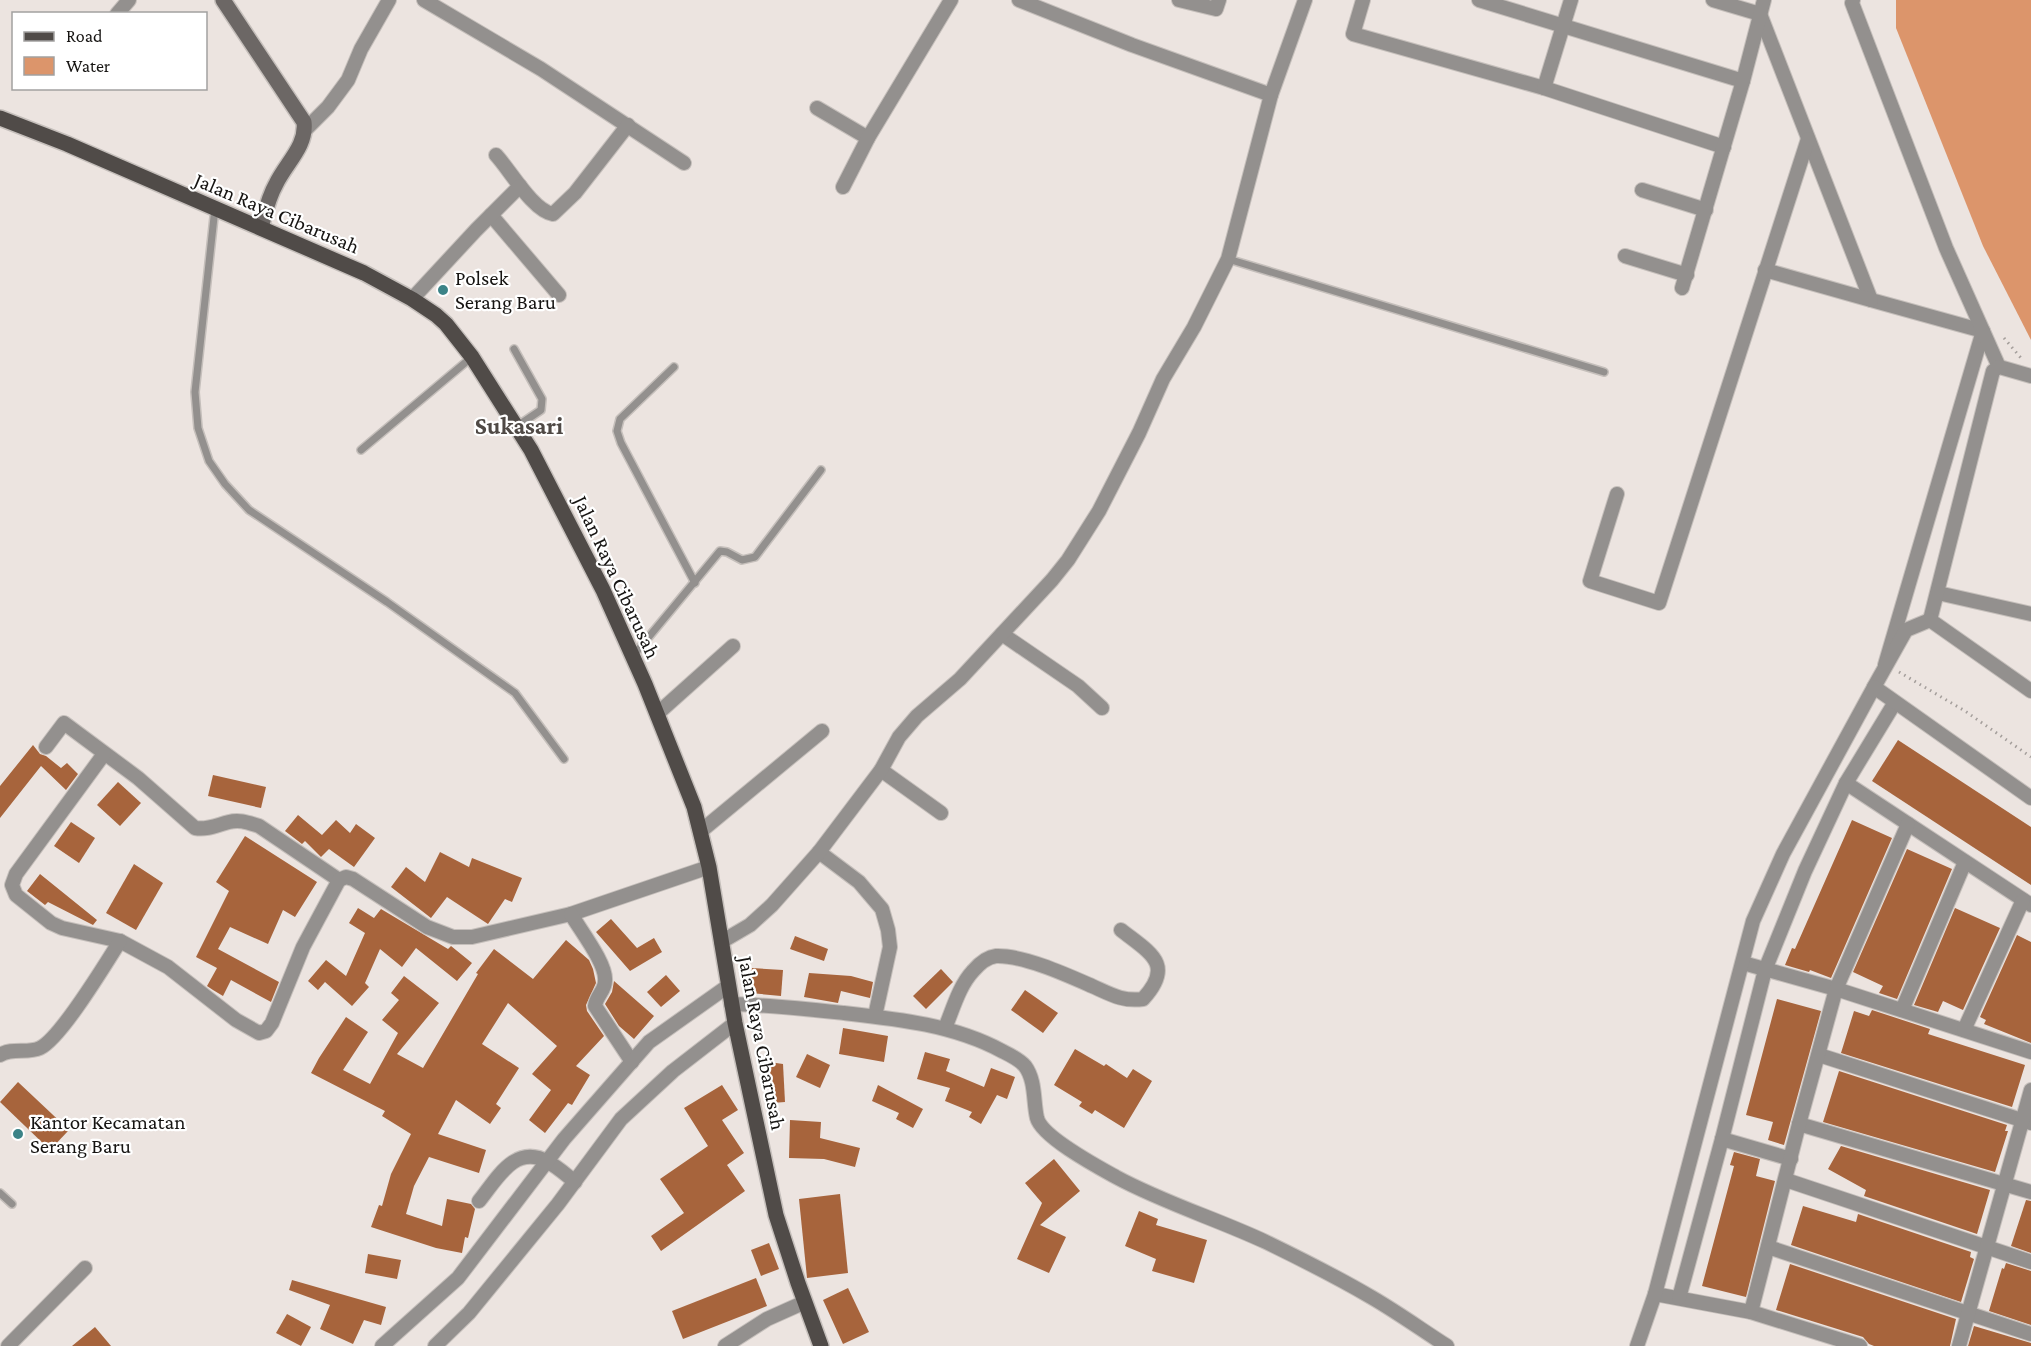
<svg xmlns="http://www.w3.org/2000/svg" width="2031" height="1346" font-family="'Crimson Pro',serif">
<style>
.water{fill:#dc956b}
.building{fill:#a7643c}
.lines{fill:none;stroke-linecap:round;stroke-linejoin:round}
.lane-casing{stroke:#c5bfbb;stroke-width:10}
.street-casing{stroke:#c5bfbb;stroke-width:16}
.secondary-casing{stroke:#c5bfbb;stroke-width:18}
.primary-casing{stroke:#c5bfbb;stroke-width:18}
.path{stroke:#a49e9b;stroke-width:3;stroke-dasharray:1.5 4.5;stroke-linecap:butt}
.lane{stroke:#93908e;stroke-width:7}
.street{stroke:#93908e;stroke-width:14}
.secondary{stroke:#6c6765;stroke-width:15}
.primary{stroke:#504b48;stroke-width:15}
.poi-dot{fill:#3b8387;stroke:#fff;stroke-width:2}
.labels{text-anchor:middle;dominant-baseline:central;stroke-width:4.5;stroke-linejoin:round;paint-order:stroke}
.street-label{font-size:21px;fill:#161412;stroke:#fff}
.poi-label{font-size:21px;fill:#161412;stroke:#fff;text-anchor:start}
.quarter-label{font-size:24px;font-weight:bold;fill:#4f4945;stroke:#fff}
</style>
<rect width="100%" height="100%" fill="#ece4e0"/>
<!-- water -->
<polygon class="water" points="1896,0 2031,0 2031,340 1983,246 1896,28"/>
<!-- building -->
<g class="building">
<polygon points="1898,740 2031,827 2031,885 1872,781"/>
<polygon points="33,745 40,754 46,756 61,768 67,763 78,774 66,790 41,766 0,818 0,786"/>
<polygon points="213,775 266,787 261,808 208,796"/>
<polygon points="118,782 141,803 120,826 97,805"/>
<polygon points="298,815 322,835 336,820 350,833 356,824 375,838 354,867 329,849 321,857 305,841 302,844 285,831"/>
<polygon points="1852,820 1892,838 1831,978 1810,970 1809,972 1785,965 1792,948 1795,949"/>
<polygon points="71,822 95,838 79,863 54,846"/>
<polygon points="245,836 317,882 295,917 283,910 268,944 230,927 218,949 279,982 271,1002 231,980 223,996 213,990 207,986 217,968 196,957 229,891 216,882"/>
<polygon points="1907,849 1952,869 1897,999 1879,993 1883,986 1853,972"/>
<polygon points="440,852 469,867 472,858 522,878 512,902 505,899 488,924 447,897 431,918 391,887 406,867 425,882"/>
<polygon points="134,864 163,883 136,930 106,913"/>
<polygon points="40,874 97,920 93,925 48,902 45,905 27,891"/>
<polygon points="358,908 374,918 381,909 448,949 451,946 472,963 457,981 416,948 402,967 380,949 365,983 369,987 352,1006 325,982 318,990 308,981 326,960 346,976 365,933 349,923"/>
<polygon points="1955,908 2000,928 1963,1010 1943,1001 1938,1012 1914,1005"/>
<polygon points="611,919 637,948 654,938 662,952 630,971 596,932"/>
<polygon points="2017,935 2031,942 2031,1043 1984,1024 1986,1020 1980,1017"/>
<polygon points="795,936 828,949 824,961 790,949"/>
<polygon points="566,940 589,960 593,969 596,983 586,1005 587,1011 604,1036 576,1066 590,1075 572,1105 568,1103 545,1133 529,1120 551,1090 532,1074 557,1046 508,1003 482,1044 519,1068 496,1104 501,1108 490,1124 456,1100 438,1134 486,1150 479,1173 429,1157 414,1186 406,1214 442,1226 447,1199 471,1204 475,1209 468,1238 465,1237 462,1253 436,1248 371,1227 379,1205 382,1206 391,1174 411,1134 382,1116 385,1111 311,1073 319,1058 346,1017 368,1032 343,1070 370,1084 398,1033 382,1020 399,1000 391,993 404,976 439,1003 397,1054 423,1068 478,974 476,973 494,949 533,979"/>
<polygon points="752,968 783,970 781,996 750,993"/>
<polygon points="941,969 953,982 926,1009 913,996"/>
<polygon points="809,973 851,976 873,982 870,998 841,991 838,1003 804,997"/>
<polygon points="666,975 680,991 661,1007 647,992"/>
<polygon points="614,981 654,1016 634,1039 619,1026 605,1004 612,992"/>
<polygon points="1025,990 1058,1013 1043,1033 1011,1010"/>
<polygon points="1777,999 1821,1011 1784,1145 1768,1140 1773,1122 1746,1115"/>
<polygon points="1872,1010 1930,1029 1928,1034 2025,1065 2012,1107 1841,1053 1854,1011 1869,1016"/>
<polygon points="843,1028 888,1036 884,1062 839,1054"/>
<polygon points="1075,1049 1104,1066 1106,1064 1127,1078 1133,1069 1152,1081 1124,1128 1095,1110 1092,1114 1079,1106 1082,1102 1054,1085"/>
<polygon points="925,1052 950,1059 946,1071 984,1087 991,1068 1015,1077 1007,1099 997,1095 981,1124 969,1117 972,1112 945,1101 950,1088 917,1079"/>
<polygon points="807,1054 830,1065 820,1088 796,1077"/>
<polygon points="769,1062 783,1064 785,1102 772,1103"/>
<polygon points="1839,1071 2007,1125 2005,1131 2008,1131 1995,1172 1823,1122"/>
<polygon points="18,1082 69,1130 50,1150 0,1102"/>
<polygon points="722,1085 738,1110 722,1120 744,1153 727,1165 745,1191 661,1251 651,1236 684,1213 660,1179 708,1146 684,1108"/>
<polygon points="878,1085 923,1109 913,1128 896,1119 899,1113 872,1101"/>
<polygon points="790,1120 821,1122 820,1138 860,1148 855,1167 824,1159 789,1158"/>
<polygon points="1841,1146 1990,1190 1977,1234 1864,1196 1866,1190 1828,1169"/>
<polygon points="1734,1152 1760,1159 1756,1176 1775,1181 1746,1297 1702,1286 1734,1166 1730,1165"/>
<polygon points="1054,1159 1080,1191 1040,1225 1066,1237 1049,1273 1017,1259 1042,1203 1025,1183"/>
<polygon points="840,1194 848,1273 807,1278 799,1199"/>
<polygon points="2026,1200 2031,1201 2031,1253 2011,1246"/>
<polygon points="1803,1206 1856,1222 1858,1214 1971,1252 1970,1257 1974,1259 1961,1302 1791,1245"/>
<polygon points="1139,1211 1158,1219 1156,1225 1207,1240 1194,1283 1152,1271 1156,1259 1125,1246"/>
<polygon points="769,1243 779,1269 761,1276 751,1250"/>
<polygon points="368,1254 401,1260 397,1279 365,1273"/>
<polygon points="2006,1263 2031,1271 2031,1325 1989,1311 2002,1268 2004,1269"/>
<polygon points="1790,1264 1956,1319 1950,1346 1874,1346 1869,1344 1863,1337 1776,1310"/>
<polygon points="756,1278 767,1306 683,1339 672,1311"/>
<polygon points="292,1280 386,1307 381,1325 364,1320 353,1344 320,1329 330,1305 289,1290"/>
<polygon points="848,1288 869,1332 843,1344 823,1300"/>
<polygon points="287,1314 311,1327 301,1346 276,1333"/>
<polygon points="1974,1326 2031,1343 2031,1346 1968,1346"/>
<polygon points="95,1327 111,1346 72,1346"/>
</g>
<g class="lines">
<!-- lane casing -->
<g class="lane-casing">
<g id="lane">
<polyline points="215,208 195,392 198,428 209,461 225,484 249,510 387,602 515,693 564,759"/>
<polyline points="1228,259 1604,372"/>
<polyline points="514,349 542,399 541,410 516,427"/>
<polyline points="674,367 620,419 617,431 621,443 695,583"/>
<polyline points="361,450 472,357"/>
<polyline points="633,656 720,551 727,552 742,560 755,557 821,470"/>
<polyline points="0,1193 12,1204"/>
</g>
</g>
<!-- street casing -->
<g class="street-casing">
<g id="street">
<polyline points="424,0 541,69 684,163"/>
<polyline points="1019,0 1132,45 1271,95"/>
<polyline points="1179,0 1216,9 1219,0"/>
<polyline points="1363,0 1353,34 1544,88"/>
<polyline points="1479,0 1743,81"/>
<polyline points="1571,0 1544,88 1724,147"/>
<polyline points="1713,0 1760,14 1871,300 1983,331 1885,665"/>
<polyline points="1853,0 1852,3 1946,248 1999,367"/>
<polyline points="117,14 129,0"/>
<polyline points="817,108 868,138"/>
<polyline points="305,130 328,107 348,80 361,49 389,0"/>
<path d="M 496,155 C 510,170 533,211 553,214 L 575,193 L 628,125"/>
<polyline points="843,187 868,138 951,0"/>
<polyline points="1642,190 1706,210"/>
<polyline points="491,215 559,295"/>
<polyline points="1625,256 1687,275"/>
<polyline points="1765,270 1871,300"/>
<polyline points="1682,288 1743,81 1764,0"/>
<polyline points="412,299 476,230 520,186"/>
<polyline points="1617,494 1590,581 1659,603 1808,139"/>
<polyline points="1938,593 2031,614"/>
<polyline points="1930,620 1993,371 1999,367 2003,368 2031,376"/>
<polyline points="1002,634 1078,686 1102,708"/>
<polyline points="1874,687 1906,630 1930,620 2031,691"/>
<polyline points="657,714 733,646"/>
<path d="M 46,747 L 64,723 L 138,778 L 195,828 C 208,830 217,825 229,822 C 240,819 249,823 259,826 L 339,880"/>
<polyline points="104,754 16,874 12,885 16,895 51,923 62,928 120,941 168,967 236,1020 259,1033 266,1031 272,1023 303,947 339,880 346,877 353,879 427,927 453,937 472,937 571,914 709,867"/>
<polyline points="881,770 941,813"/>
<polyline points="1846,783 2031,905"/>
<polyline points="701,831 822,731"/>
<polyline points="819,852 859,882 882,909 888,930 890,947 875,1016"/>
<path d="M 571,914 C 580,930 607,964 605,981 C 605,991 596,996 595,1006 L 632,1062"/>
<polyline points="721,942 750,925 772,905 819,852 881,770 899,737 917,716 960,679 1052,580 1068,560 1099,511 1139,433 1163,379 1194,327 1228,259 1271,95 1305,0"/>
<polyline points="1743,963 1836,989 2031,1052"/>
<path d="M 731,1004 C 769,1005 806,1009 844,1013 C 898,1019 954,1025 1002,1051 C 1010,1055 1019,1059 1025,1066 C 1036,1081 1033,1101 1037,1118 C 1042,1137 1098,1167 1116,1177 C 1164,1203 1217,1219 1266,1242 C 1301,1259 1337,1277 1371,1297 C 1397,1312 1422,1330 1447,1346"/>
<polyline points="1902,1010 1965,862"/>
<path d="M 945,1028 C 953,1009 959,986 973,971 C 979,964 987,957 996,956 C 1023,955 1067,975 1092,986 C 1110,994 1123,1002 1143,999 C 1175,964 1150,953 1121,930"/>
<polyline points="1964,1030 2023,900"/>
<path d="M 0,1055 C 13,1047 27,1054 40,1048 C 61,1038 106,963 120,941"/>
<polyline points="1819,1055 2031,1123"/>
<polyline points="1799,1124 2031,1192"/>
<polyline points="1722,1139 1791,1159"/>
<polyline points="1786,1180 2031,1262"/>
<path d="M 479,1201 C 497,1179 515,1143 548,1162 C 558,1167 566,1175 575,1182"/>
<polyline points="1768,1247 2031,1334"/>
<polyline points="1655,1294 1751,1312 1860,1346"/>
<polyline points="1679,1298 1722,1139 1765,970 1805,871 1846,783 1894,704"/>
<polyline points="1751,1312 1799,1124 1836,989 1908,824"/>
<polyline points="8,1346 85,1268"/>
<polyline points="382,1346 458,1278 564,1139 649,1042 728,986"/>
<polyline points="435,1346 469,1313 558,1204 621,1119 673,1071 735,1023"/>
<polyline points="725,1346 767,1319 805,1302"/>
<polyline points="1637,1346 1655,1294 1753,921 1783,854 1874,687 2031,798"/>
<polyline points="1959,1346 2031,1090"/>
</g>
</g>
<!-- secondary casing -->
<g class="secondary-casing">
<path id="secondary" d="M 223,0 L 304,122 C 307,146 286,163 276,184 C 268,198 265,213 261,228"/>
</g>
<!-- primary casing -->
<g class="primary-casing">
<polyline id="primary" points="0,118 67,144 364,273 412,299 436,315 446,324 472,357 531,450 603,590 645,684 694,807 709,867 735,1023 776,1215 798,1283 821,1346"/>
</g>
<!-- path -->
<g class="path">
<polyline points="2004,338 2021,358"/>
<polyline points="1899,672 1965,711 2031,757"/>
</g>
<!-- lane -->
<use href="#lane" class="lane"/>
<!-- street -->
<use href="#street" class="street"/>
<!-- secondary -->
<use href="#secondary" class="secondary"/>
<!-- primary -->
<use href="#primary" class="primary"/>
</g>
<!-- markers -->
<g class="poi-dot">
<circle cx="443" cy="290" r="6"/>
<circle cx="18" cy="1134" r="6"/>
</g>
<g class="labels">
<!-- street labels -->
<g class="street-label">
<text transform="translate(277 213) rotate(23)">Jalan Raya Cibarusah</text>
<text transform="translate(617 577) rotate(65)">Jalan Raya Cibarusah</text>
<text transform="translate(762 1043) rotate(79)">Jalan Raya Cibarusah</text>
</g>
<!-- poi labels -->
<g class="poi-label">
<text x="455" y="278">Polsek<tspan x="455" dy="24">Serang Baru</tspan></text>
<text x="30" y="1122">Kantor Kecamatan<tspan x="30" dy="24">Serang Baru</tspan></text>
</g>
<!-- quarter labels -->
<g class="quarter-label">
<text x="519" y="425">Sukasari</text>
</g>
</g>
<!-- legend -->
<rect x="12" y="12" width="195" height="78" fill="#ffffff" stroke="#a2a1a0" stroke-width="1.5"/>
<rect x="24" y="32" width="30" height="9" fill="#504b48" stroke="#a2a1a0" stroke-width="1.5"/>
<text x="66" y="42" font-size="18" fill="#161412">Road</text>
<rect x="24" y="57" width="30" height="18" fill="#dc956b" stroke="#a2a1a0" stroke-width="1.5"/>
<text x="66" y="72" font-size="18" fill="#161412">Water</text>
</svg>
